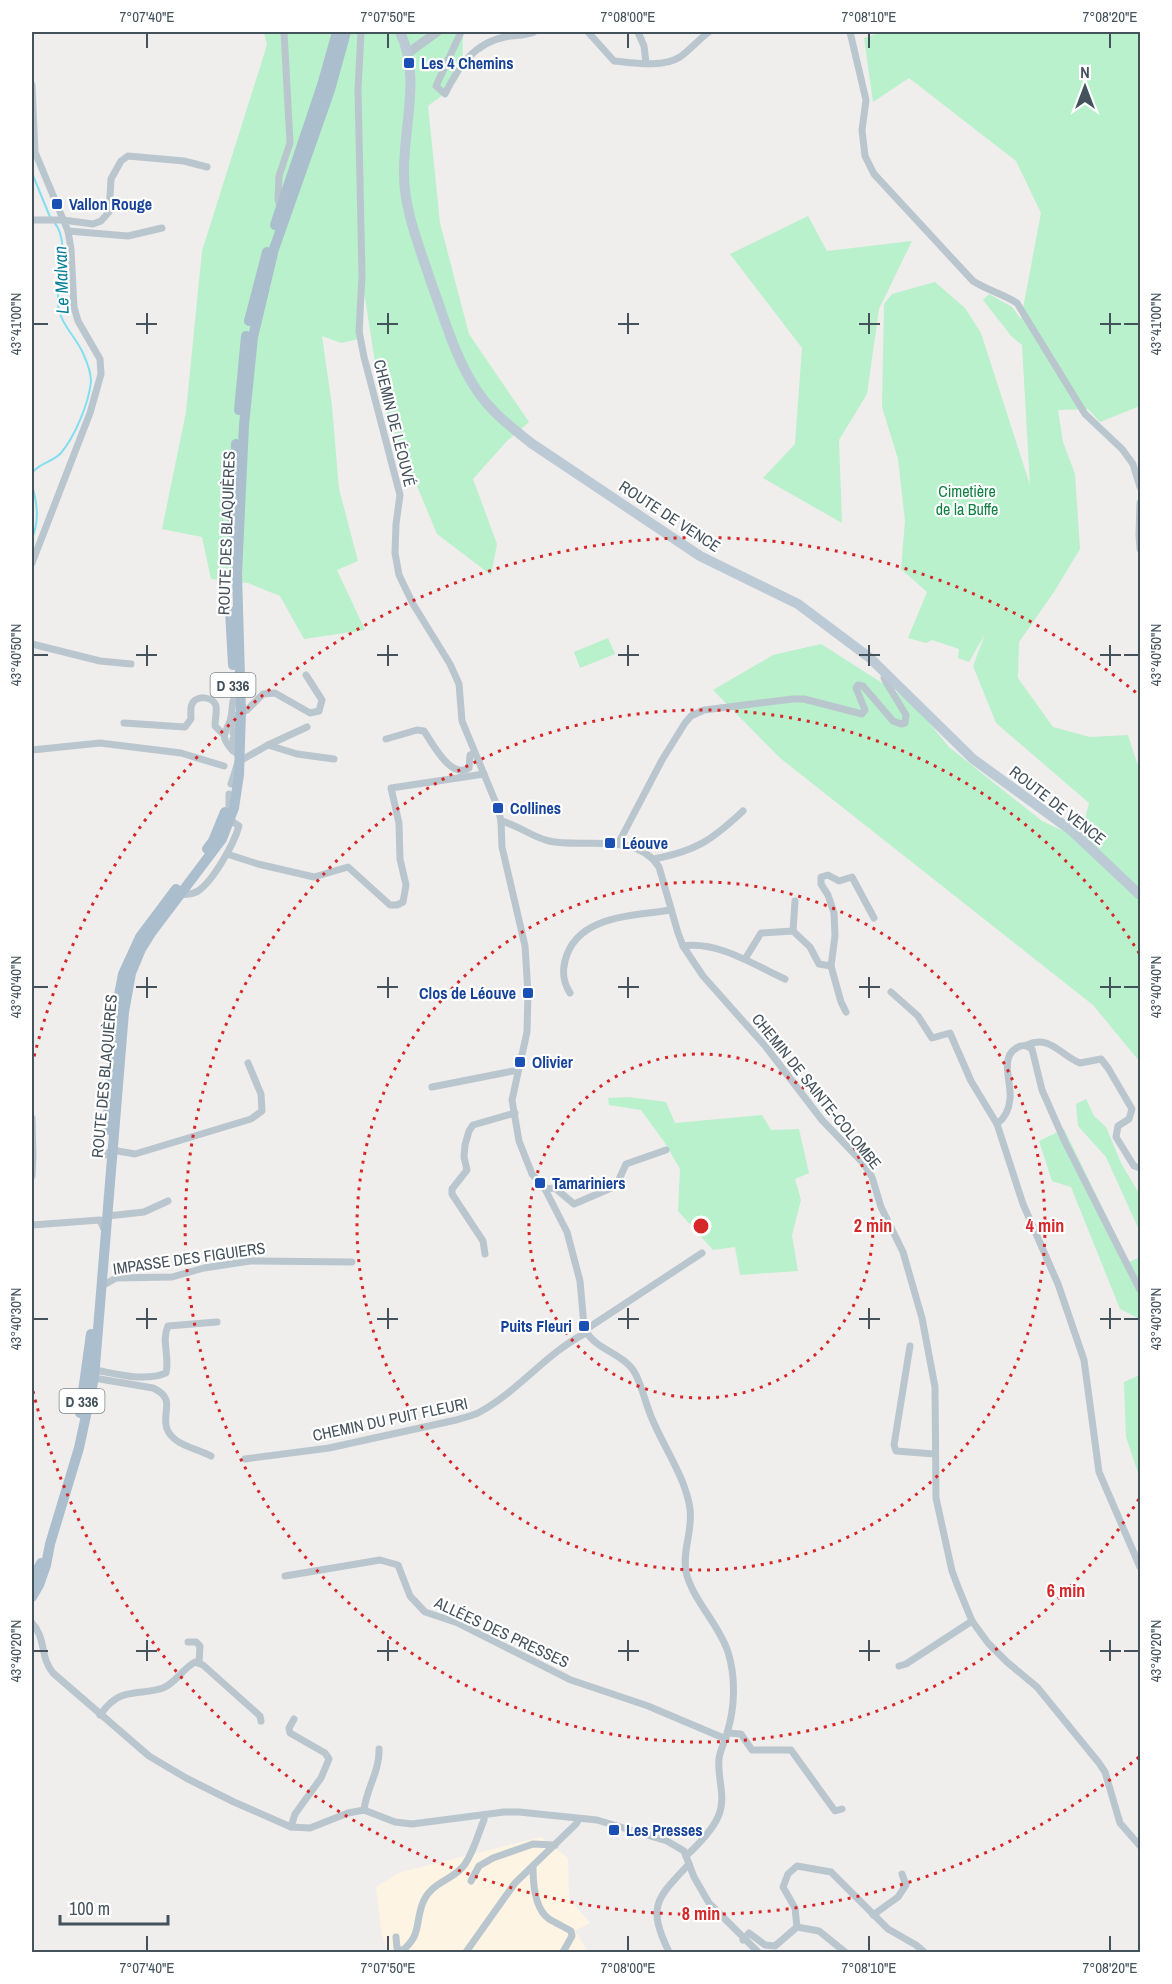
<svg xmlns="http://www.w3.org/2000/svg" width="1172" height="1984" font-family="'Archivo Narrow',sans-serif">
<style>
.commercial{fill:#fdf4e4}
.green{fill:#b8f1cb}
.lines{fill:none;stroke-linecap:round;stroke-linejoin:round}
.stream{stroke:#83dff0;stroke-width:2}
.minor{stroke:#bac6ce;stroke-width:7}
.tertiary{stroke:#bac6ce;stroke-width:9}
.secondary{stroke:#bccad6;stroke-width:10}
.primary{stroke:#abbece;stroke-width:10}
.ticks{fill:none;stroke:#44525c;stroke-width:2}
.ring{fill:none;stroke:#d62828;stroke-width:3;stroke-dasharray:3 6}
.transit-dot{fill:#1a4fb4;stroke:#fff;stroke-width:2}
.labels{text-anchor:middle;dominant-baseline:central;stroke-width:4.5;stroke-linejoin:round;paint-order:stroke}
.shield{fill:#fff;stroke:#7c868d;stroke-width:1.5}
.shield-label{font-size:15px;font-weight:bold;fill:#44525c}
.transit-label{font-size:16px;font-weight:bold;fill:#164399;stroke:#fff;text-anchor:start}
.street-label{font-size:16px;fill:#44525c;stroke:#fff}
.park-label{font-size:16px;fill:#118143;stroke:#fff}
.water-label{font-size:18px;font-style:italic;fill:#068097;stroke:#fff}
.centre{fill:#d62828;stroke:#fff;stroke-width:3}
.ring-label{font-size:18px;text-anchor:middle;font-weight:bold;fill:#d62828;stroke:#fff;stroke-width:4.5;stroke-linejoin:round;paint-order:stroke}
.neatline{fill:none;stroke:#44525c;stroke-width:2}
.ticks-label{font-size:15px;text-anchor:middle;fill:#44525c}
</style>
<rect width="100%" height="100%" fill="#f0eded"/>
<!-- commercial -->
<polygon class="commercial" points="541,1837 568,1858 569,1898 590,1923 575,1931 588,1952 389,1952 382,1936 376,1887 401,1872"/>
<!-- green -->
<g class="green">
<path d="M 264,32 L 463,32 C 462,75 466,80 428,106 L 440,223 L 469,334 L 529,422 L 507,441 L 473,479 L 497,544 L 491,575 L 437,534 L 381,400 L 364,292 L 363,338 L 341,343 L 322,336 L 332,406 L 339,489 L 358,561 L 337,570 L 365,630 L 304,639 L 280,596 L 248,583 L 211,579 L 202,537 L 162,529 L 186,412 L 202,251 L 267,45 Z"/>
<polygon points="883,32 1140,32 1140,406 1100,422 1088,409 1058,410 1063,442 1075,474 1080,549 1054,592 1019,642 1018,678 1053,727 1090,737 1128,735 1140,772 1140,1062 1093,1005 780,758 713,690 773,655 821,644 912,702 949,747 1042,821 1080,839 1089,803 996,723 973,666 985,634 969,662 958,658 959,649 932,640 926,643 908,638 927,592 901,569 905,521 898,459 882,407 884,304 892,294 935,282 965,308 981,333 1030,485 1022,345 1012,337 983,300 989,294 1012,307 1021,319 1041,213 1016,161 909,78 873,102 864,38"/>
<polygon points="808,216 827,251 912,241 879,309 867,394 839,440 842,523 763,478 795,444 802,348 730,254"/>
<polygon points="608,638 615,654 580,668 574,652"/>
<polygon points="629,1097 666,1102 675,1123 762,1115 771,1130 799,1129 809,1173 795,1179 801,1200 792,1235 798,1271 740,1275 735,1247 713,1250 678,1211 680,1169 665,1143 641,1110 609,1105 608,1098"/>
<polygon points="1086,1099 1094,1116 1106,1127 1121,1163 1140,1195 1140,1232 1106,1157 1078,1126 1076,1104"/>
<polygon points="1064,1129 1129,1262 1140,1257 1140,1319 1120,1309 1071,1187 1052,1181 1039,1141"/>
<polygon points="1140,1375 1140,1479 1126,1437 1124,1382"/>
</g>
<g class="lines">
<!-- stream -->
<g class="stream">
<polyline points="32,173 50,217"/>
<path d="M 32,473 C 39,463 53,462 61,453 C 75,436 89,403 91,381 C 91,370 86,360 82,351 C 73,333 59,323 58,302 C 57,278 71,242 54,222"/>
<path d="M 32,485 C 37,503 40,520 32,538"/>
</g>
<!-- minor -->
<g class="minor">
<path d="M 361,32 L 358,89 L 362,276 L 359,331 L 364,357 L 400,495 L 396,524 L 395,553 L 399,575 L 413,604 L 450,664 L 459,684 L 462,721 L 498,808 L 501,821 L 502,847 L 525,946 L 528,993 L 527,1032 L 512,1100 L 519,1141 L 532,1174 L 545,1189 L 567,1232 L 580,1281 L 584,1326 C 591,1350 625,1352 636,1375 C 643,1389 646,1406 653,1421 C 665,1449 686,1479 690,1509 C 693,1531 682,1550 686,1572 C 693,1601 719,1624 728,1652 C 736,1678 735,1708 727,1733 C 725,1742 720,1750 719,1759 C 717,1779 727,1797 718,1817 C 711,1832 698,1845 686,1856"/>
<path d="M 461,32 L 436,86 L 445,94 C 458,67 474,43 505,37 C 515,35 525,36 534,32"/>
<path d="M 588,32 L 614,61 C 634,63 662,68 680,57 C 690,50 699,39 709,32"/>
<polyline points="638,32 644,46 646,63"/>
<path d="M 850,32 L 866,100 L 862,130 L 865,156 L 874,174 L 973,281 C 987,290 1003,294 1017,303 L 1085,414 L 1122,449 L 1133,464 L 1140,487"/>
<polyline points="32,85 35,152 68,231 71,249 74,307 78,321 100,359 101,374 90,413 32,563"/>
<polyline points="280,206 278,199 279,176 290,143 284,32"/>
<polyline points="32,220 63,220 93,224 101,221 109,212 111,179 121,161 128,156 184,161 207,167"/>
<polyline points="68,231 128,236 162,228"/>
<polyline points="1140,503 1139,535 1140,549"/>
<polyline points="32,644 100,661 131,664"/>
<path d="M 124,723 L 185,727 L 191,719 C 191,715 190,708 192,704 C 196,695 213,696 216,706 C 217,712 215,720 215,726 L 224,735"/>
<polyline points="307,727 268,745 297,754 334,759"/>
<polyline points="233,733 238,714 247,710 263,694 275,693 310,713 319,711 322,700 306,675"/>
<polyline points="233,739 236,753"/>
<path d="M 386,739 L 417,730 L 424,731 C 433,744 451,780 469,768 L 470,755 L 475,753"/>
<polyline points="32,750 100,743 181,753 224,766"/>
<path d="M 233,751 C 220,736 224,736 230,721 C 232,715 232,707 233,701"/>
<polyline points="231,784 238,762 268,745"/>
<polyline points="229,794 229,810"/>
<path d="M 501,821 C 518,825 532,837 549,841 C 583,849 636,831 659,867 L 678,933 L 683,946 L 703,976 L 766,1047 L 822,1120 L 864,1164 L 872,1177 L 881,1207 L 903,1252 L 922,1318 L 935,1387 L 936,1498 L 952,1571 L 958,1587 L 972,1621 L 988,1643 L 1007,1662 L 1037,1687 L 1099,1763 L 1105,1772 L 1120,1823 L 1140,1846"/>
<polyline points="618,844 662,760 685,723 691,716 704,710 793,699 804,699 862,714 865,710 856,688 858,685 863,686 893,721 901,724 905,723 906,715 886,682 884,678 885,673"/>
<polyline points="227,854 258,864 314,877 348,867 390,905 397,905 403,902 406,885 400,859 399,823 391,788 484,774"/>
<path d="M 654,859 C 696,851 712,840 743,811"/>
<path d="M 179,895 C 186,894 192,895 198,891 C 213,881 234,844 239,826 L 230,820"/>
<polyline points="793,931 795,901"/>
<path d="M 683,946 C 719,941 754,965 785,979"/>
<polyline points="745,959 761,933 793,931 810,947 819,964 831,966"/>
<polyline points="891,992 918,1016 932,1038 950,1033 971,1081 997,1124"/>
<path d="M 570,993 C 564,984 562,972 565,961 C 576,915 633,916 671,910"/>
<polyline points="846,1012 841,1002 831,966 835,936 834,913 828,895 821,884 821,877 828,875 839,881 852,877 874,918"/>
<path d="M 1027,1045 C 1050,1034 1061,1056 1080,1063 L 1101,1059 L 1108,1068 L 1132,1109 L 1129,1119 L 1118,1126 L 1116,1137 L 1134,1166 L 1140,1168"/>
<polyline points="432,1087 518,1070"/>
<polyline points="32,1118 33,1156 32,1176"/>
<polyline points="105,1155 112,1150 135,1154 251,1119 262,1111 261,1094 248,1063"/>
<polyline points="545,1189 555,1188 574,1204 616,1186 626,1164 666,1150"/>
<polyline points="108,1216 144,1212 168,1201"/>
<polyline points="32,1225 100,1220 104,1229"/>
<polyline points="485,1254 483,1241 452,1194 452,1189 467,1170 464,1157 465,1145 469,1131 473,1125 515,1113"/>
<polyline points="102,1286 116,1278 172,1277 204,1268 250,1261 352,1262"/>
<path d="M 1140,1290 L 1065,1142 L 1042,1090 L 1032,1049 C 1026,1045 1021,1044 1015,1049 C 1000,1059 1012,1084 1010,1099 C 1009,1110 1005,1118 997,1124 L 1023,1204 L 1058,1284 L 1084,1360 L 1099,1472 L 1140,1567"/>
<polyline points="585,1330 702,1253"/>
<polyline points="910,1346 894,1445 896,1451 934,1454"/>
<path d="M 95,1370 C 118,1374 144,1382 166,1373 C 170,1357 161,1341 168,1326 L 217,1322"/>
<path d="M 94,1378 L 153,1388 C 177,1399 161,1412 167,1429 C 174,1446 197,1448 211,1456"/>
<path d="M 245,1459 L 329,1448 L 456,1420 C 463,1418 471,1416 478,1413 C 518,1392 546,1353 586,1333"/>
<polyline points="285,1576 380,1560 398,1565 410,1596 425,1612 458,1623 571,1680 648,1706 726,1739"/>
<path d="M 32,1623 C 46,1637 40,1658 53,1673 L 149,1756 L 186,1778 L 234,1802 L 291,1827 L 310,1828 L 348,1813 L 364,1810 L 395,1822 L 412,1824 L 504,1812 L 519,1812 L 597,1820 L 667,1841 L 684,1851 L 694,1877 L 709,1903 L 758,1952"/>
<polyline points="188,1642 196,1642 200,1646 199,1663"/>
<polyline points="899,1666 906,1664 972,1621"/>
<path d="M 100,1715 C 104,1710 108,1704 113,1701 C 126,1690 147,1694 163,1688 C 176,1683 182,1669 195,1662 L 203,1665 L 260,1716 L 261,1721"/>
<polyline points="728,1733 741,1734 752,1750 791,1750 835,1811 842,1809"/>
<path d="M 364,1810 C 366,1789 380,1771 379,1749"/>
<polyline points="291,1827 295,1814 321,1778 329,1759 325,1753 290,1733 289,1728 294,1719"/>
<path d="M 533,1868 C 533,1883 535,1909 549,1919 C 556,1923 564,1927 571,1931 L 572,1936 L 563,1952"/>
<polyline points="471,1881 479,1866 493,1858 533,1844 555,1845"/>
<polyline points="873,1915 898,1897 906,1885 902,1874"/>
<polyline points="797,1927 819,1931 845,1952"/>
<path d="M 396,1937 L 397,1948 L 402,1951 C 421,1935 415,1926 422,1905 C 430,1881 454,1881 465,1864 C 474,1851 478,1834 484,1820 L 484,1815"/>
<polyline points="743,1940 749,1933 765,1945 775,1946 797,1927 795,1908 783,1887 788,1874 797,1866 831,1872 888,1929 916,1945 924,1952"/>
<polyline points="466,1952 515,1883 576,1824 579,1819"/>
<path d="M 669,1952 C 647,1906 656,1899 689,1864"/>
</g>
<!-- tertiary -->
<polyline class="tertiary" points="408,53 437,32"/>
<!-- secondary -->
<path class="secondary" d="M 400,32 C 421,76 404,124 404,170 C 403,209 420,248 432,285 C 445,320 455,357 476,389 C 490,411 511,427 531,443 L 700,556 L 798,604 L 870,658 L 973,759 L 1072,831 L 1140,895"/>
<!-- primary -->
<g class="primary">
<polyline points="275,225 322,85 337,32"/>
<polyline points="249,321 267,252"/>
<polyline points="239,410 246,336"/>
<polyline points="232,533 236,444"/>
<polyline points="230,611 233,665"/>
<polyline points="207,849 213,841 225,812"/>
<polyline points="107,1130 116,1011 123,974 140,937 176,889"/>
<polyline points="80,1413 91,1334"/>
<polyline points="32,1580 41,1563"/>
<polyline points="32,1597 39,1585 46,1565 50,1544 79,1448 94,1378 124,1012 131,973 141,949 151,933 222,839 234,808 239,775 241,711 237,574 244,425 253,337 274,249 330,90 346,32"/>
</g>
</g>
<!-- ticks -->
<path class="ticks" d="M 147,33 L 147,48M 388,33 L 388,48M 628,33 L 628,48M 869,33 L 869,48M 1110,33 L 1110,48M 147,313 L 147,334M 388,313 L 388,334M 628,313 L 628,334M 869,313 L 869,334M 1110,313 L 1110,334M 33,324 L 48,324M 136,324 L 157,324M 377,324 L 398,324M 618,324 L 639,324M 859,324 L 880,324M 1100,324 L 1121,324M 1124,324 L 1139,324M 147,645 L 147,666M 388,645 L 388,666M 628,645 L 628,666M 869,645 L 869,666M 1110,645 L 1110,666M 33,655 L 48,655M 136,655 L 157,655M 377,655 L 398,655M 618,655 L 639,655M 859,655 L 880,655M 1100,655 L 1121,655M 1124,655 L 1139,655M 147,977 L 147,998M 388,977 L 388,998M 628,977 L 628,998M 869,977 L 869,998M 1110,977 L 1110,998M 33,987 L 48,987M 136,987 L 157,987M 377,987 L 398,987M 618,987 L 639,987M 859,987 L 880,987M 1100,987 L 1121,987M 1124,987 L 1139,987M 147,1308 L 147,1329M 388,1308 L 388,1329M 628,1308 L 628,1329M 869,1308 L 869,1329M 1110,1308 L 1110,1329M 33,1319 L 48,1319M 136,1319 L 157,1319M 377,1319 L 398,1319M 618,1319 L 639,1319M 859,1319 L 880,1319M 1100,1319 L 1121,1319M 1124,1319 L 1139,1319M 147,1640 L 147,1661M 388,1640 L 388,1661M 628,1640 L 628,1661M 869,1640 L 869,1661M 1110,1640 L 1110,1661M 33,1651 L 48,1651M 136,1651 L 157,1651M 377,1651 L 398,1651M 618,1651 L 639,1651M 859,1651 L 880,1651M 1100,1651 L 1121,1651M 1124,1651 L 1139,1651M 147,1936 L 147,1951M 388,1936 L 388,1951M 628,1936 L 628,1951M 869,1936 L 869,1951M 1110,1936 L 1110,1951"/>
<!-- distance rings -->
<g class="ring">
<circle cx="701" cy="1226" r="172"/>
<circle cx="701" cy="1226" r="344"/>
<path d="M1139 1499A516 516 0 1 1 1139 953"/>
<path d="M1139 1757A688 688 0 0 1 32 1387M32 1065A688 688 0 0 1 1139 695"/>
</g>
<!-- markers -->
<g class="transit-dot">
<rect x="403" y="57" width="12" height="12" rx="3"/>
<rect x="51" y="198" width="12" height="12" rx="3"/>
<rect x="492" y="802" width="12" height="12" rx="3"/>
<rect x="604" y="837" width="12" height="12" rx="3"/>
<rect x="522" y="987" width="12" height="12" rx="3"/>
<rect x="514" y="1056" width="12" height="12" rx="3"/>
<rect x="534" y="1177" width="12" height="12" rx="3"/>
<rect x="578" y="1320" width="12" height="12" rx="3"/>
<rect x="608" y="1824" width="12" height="12" rx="3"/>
</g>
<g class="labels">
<!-- shield labels -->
<g class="shield">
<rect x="210.5" y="673" width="45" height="24" rx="4.5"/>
<rect x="59.5" y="1389" width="45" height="24" rx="4.5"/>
</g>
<g class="shield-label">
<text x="233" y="685">D 336</text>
<text x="82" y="1401">D 336</text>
</g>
<!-- transit labels -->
<g class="transit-label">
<text x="421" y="63">Les 4 Chemins</text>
<text x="69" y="204">Vallon Rouge</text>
<text x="510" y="808">Collines</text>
<text x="622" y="843">Léouve</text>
<text x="516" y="993" text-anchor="end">Clos de Léouve</text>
<text x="532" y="1062">Olivier</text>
<text x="552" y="1183">Tamariniers</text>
<text x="572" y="1326" text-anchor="end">Puits Fleuri</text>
<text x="626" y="1830">Les Presses</text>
</g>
<!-- street labels -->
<g class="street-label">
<text transform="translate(395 423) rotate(76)">CHEMIN DE LÉOUVÉ</text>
<text transform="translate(670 516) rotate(33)">ROUTE DE VENCE</text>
<text transform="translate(226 533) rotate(-88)">ROUTE DES BLAQUIÈRES</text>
<text transform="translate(1058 805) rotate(38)">ROUTE DE VENCE</text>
<text transform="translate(104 1076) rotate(-85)">ROUTE DES BLAQUIÈRES</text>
<text transform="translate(817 1091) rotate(51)">CHEMIN DE SAINTE-COLOMBE</text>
<text transform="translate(189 1258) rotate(-8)">IMPASSE DES FIGUIERS</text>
<text transform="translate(390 1419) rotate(-12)">CHEMIN DU PUIT FLEURI</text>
<text transform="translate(502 1632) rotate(25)">ALLÉES DES PRESSES</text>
</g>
<!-- park labels -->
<g class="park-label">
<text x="967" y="491">Cimetière<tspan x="967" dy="18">de la Buffe</tspan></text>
</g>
<!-- water labels -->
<g class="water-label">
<text transform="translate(61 280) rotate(-92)">Le Malvan</text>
</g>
</g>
<circle cx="701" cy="1226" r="9" class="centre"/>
<g class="ring-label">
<text x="873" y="1232">2 min</text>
<text x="1045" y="1232">4 min</text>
<text x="1066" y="1597">6 min</text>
<text x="701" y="1920">8 min</text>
</g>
<!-- border -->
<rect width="1172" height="1984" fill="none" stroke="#ffffff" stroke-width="66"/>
<!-- north arrow -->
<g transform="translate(1085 87)" stroke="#ffffff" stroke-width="4.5" paint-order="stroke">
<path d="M0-4.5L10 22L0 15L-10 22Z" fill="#44525c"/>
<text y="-9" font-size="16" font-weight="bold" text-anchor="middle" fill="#44525c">N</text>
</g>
<!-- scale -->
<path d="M60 1915v9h108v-9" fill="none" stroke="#44525c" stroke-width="3"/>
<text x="69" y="1915" font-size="18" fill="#44525c" stroke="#ffffff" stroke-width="4.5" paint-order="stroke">100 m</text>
<rect x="33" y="33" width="1106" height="1918" class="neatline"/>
<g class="ticks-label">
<text x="147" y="22">7°07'40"E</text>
<text x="388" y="22">7°07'50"E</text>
<text x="628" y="22">7°08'00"E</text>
<text x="869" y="22">7°08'10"E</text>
<text x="1110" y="22">7°08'20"E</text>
<text transform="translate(16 324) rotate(-90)" y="5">43°41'00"N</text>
<text transform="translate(1156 324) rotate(-90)" y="5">43°41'00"N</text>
<text transform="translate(16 655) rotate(-90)" y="5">43°40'50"N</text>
<text transform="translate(1156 655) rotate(-90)" y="5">43°40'50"N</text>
<text transform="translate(16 987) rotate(-90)" y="5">43°40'40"N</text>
<text transform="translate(1156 987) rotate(-90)" y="5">43°40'40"N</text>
<text transform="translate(16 1319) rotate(-90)" y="5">43°40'30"N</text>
<text transform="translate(1156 1319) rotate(-90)" y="5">43°40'30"N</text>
<text transform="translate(16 1651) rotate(-90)" y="5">43°40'20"N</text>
<text transform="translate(1156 1651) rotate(-90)" y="5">43°40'20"N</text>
<text x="147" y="1973">7°07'40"E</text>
<text x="388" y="1973">7°07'50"E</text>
<text x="628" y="1973">7°08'00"E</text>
<text x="869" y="1973">7°08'10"E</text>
<text x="1110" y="1973">7°08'20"E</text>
</g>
</svg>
